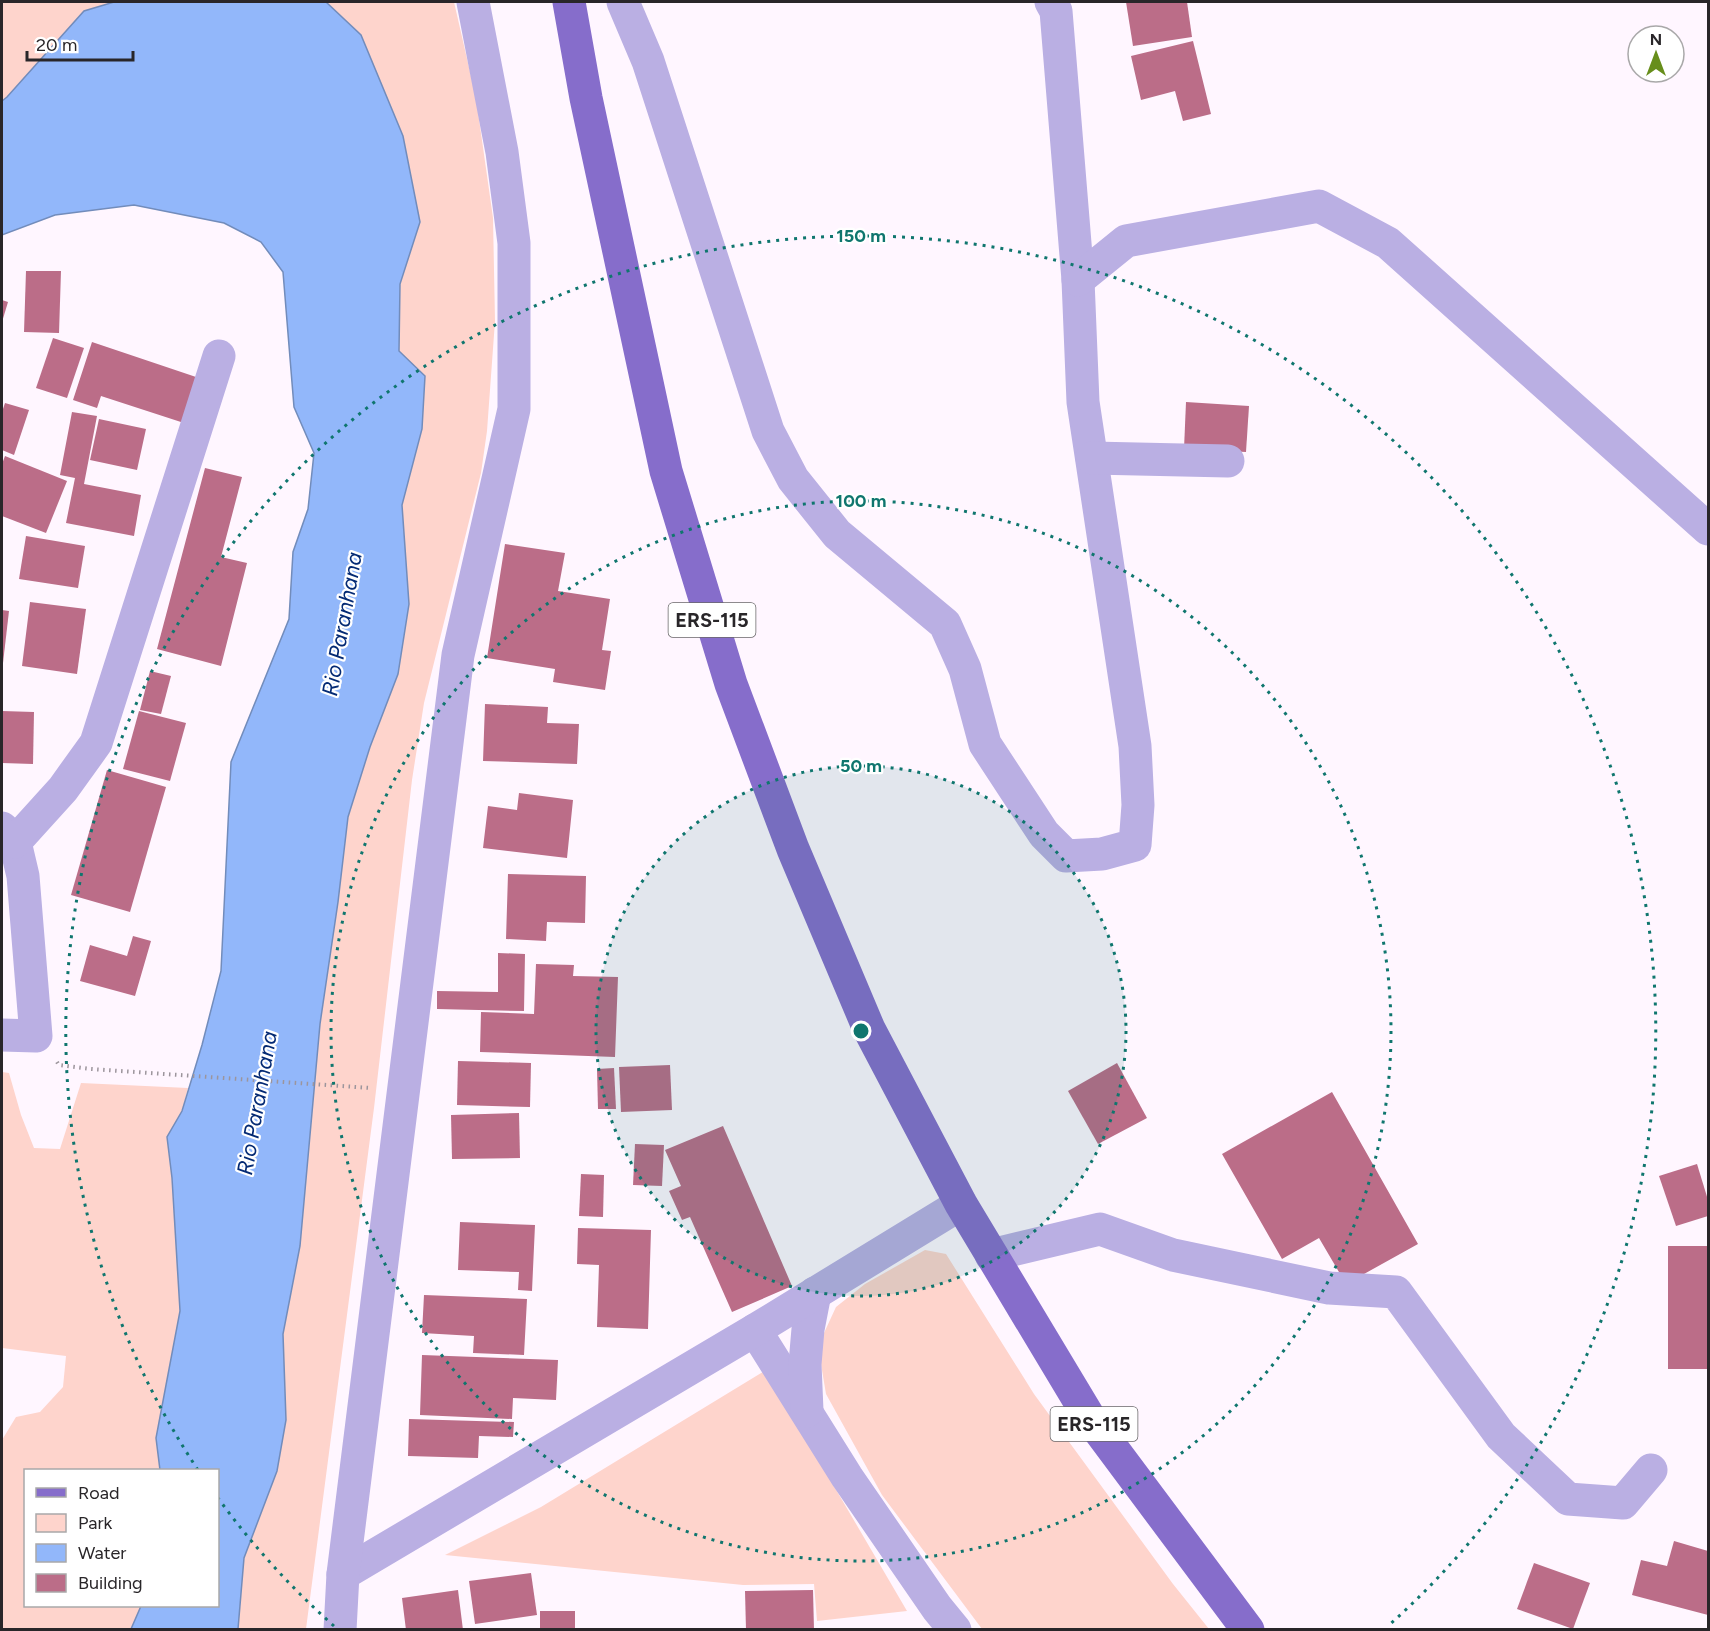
<svg xmlns="http://www.w3.org/2000/svg" width="1710" height="1631" font-family="Figtree,sans-serif">
<style>
.green{fill:#fed4cc}
.water{fill:#92b7fa;stroke:#728cbb;stroke-width:1.5}
.building{fill:#bb6d88}
.lines{fill:none;stroke-linecap:round;stroke-linejoin:round}
.path{stroke:#9c959c;stroke-width:4;stroke-dasharray:1.5 4.5;stroke-linecap:butt}
.minor{stroke:#baafe3;stroke-width:33}
.major{stroke:#866dcb;stroke-width:33}
.ring{fill:none;stroke:#0f766e;stroke-width:3;stroke-dasharray:3 6}
.labels{text-anchor:middle;dominant-baseline:central;stroke-width:4.5;stroke-linejoin:round;paint-order:stroke}
.shield{fill:#fff;stroke:#696769;stroke-width:1.5}
.shield-label{font-size:20px;font-weight:bold;fill:#292629}
.water-label{font-size:22px;font-style:italic;fill:#042a74;stroke:#fff}
.centre{fill:#0f766e;stroke:#fff;stroke-width:3}
.ring-label{font-size:18px;text-anchor:middle;font-weight:bold;fill:#0f766e;stroke:#fff;stroke-width:4.5;stroke-linejoin:round;paint-order:stroke}
</style>
<rect width="100%" height="100%" fill="#fff6ff"/>
<!-- green -->
<g class="green">
<polygon points="2,2 114,2 84,11 7,97 2,101"/>
<polygon points="326,2 454,2 476,98 493,218 495,321 487,431 481,473 424,703 412,780 374,1108 306,1629 238,1630 244,1558 277,1471 286,1420 283,1334 300,1246 320,1024 338,902 348,817 370,747 409,604 402,505 422,429 425,376 398,351 400,284 420,222 361,35"/>
<polygon points="2,1072 9,1073 21,1115 34,1148 60,1149 81,1083 188,1088 182,1111 167,1137 172,1178 180,1311 156,1438 160,1470 26,1470 26,1606 141,1606 131,1629 2,1629 2,1440 16,1417 40,1412 63,1387 66,1356 2,1348"/>
<polygon points="925,1250 946,1254 1034,1394 1173,1584 1209,1629 982,1629 882,1495 826,1394 818,1346 836,1307 865,1284"/>
<polygon points="766,1370 907,1611 817,1621 814,1584 743,1585 445,1555 541,1507"/>
</g>
<!-- water -->
<polygon class="water" points="114,2 326,2 361,35 403,136 420,222 400,284 399,351 425,376 422,429 402,505 409,604 398,674 370,747 348,817 338,902 320,1024 300,1246 283,1334 286,1420 277,1471 244,1558 238,1629 131,1629 141,1606 218,1606 218,1470 160,1470 156,1438 180,1311 172,1178 167,1137 182,1111 202,1045 221,971 231,762 289,619 293,552 308,509 314,453 294,407 283,272 261,242 224,223 134,205 55,215 2,235 2,101 7,97 84,11"/>
<!-- building -->
<g class="building">
<polygon points="1126,2 1187,2 1192,37 1133,46"/>
<polygon points="1193,41 1211,114 1183,121 1175,91 1141,100 1131,56"/>
<polygon points="26,271 61,271 59,333 24,332"/>
<polygon points="2,300 8,302 2,322"/>
<polygon points="53,338 84,348 67,398 36,388"/>
<polygon points="92,342 199,378 184,423 101,396 97,408 73,400"/>
<polygon points="1186,402 1249,406 1246,452 1184,449"/>
<polygon points="5,403 29,410 14,455 2,450 2,412"/>
<polygon points="72,412 97,416 84,484 141,495 134,536 66,523 75,478 60,475"/>
<polygon points="99,419 146,429 137,470 90,460"/>
<polygon points="5,456 67,481 46,533 2,516 2,464"/>
<polygon points="205,468 242,477 221,557 247,563 221,666 157,649"/>
<polygon points="26,536 85,546 78,588 19,579"/>
<polygon points="505,544 565,553 558,591 610,599 602,650 611,651 605,690 553,682 555,669 487,658"/>
<polygon points="30,602 86,609 77,674 22,666"/>
<polygon points="2,610 9,611 3,663 2,663"/>
<polygon points="150,671 171,676 161,714 140,710"/>
<polygon points="485,704 548,707 547,723 579,724 577,764 483,761"/>
<polygon points="2,711 34,712 33,764 2,763"/>
<polygon points="139,711 186,723 170,781 123,769"/>
<polygon points="107,770 166,787 130,912 71,895"/>
<polygon points="519,793 573,800 567,858 483,848 488,806 517,810"/>
<polygon points="508,874 586,876 585,923 547,922 546,941 506,939"/>
<polygon points="133,936 151,941 135,996 80,981 90,945 127,956"/>
<polygon points="498,953 525,954 524,1011 437,1009 437,991 498,992"/>
<polygon points="536,964 574,965 573,976 618,977 615,1057 480,1052 481,1012 534,1014"/>
<polygon points="458,1061 531,1063 530,1107 457,1105"/>
<polygon points="1117,1063 1147,1118 1098,1144 1068,1091"/>
<polygon points="670,1065 672,1110 621,1112 619,1067"/>
<polygon points="614,1068 616,1109 598,1109 597,1069"/>
<polygon points="1332,1092 1418,1244 1346,1284 1319,1238 1282,1259 1222,1154"/>
<polygon points="519,1113 520,1158 452,1159 451,1115"/>
<polygon points="723,1126 792,1286 732,1312 690,1217 682,1220 669,1191 681,1186 665,1150"/>
<polygon points="635,1144 664,1145 662,1186 633,1185"/>
<polygon points="1697,1164 1708,1200 1708,1216 1676,1226 1659,1176"/>
<polygon points="581,1174 604,1175 603,1217 579,1216"/>
<polygon points="460,1222 535,1225 532,1291 518,1290 519,1272 458,1270"/>
<polygon points="578,1228 651,1230 648,1329 597,1327 599,1265 577,1264"/>
<rect x="1668" y="1246" width="40" height="123"/>
<polygon points="424,1295 527,1299 524,1355 473,1353 474,1336 422,1333"/>
<polygon points="422,1355 558,1360 556,1400 513,1398 512,1419 420,1415"/>
<polygon points="409,1419 514,1422 513,1437 479,1436 478,1458 408,1456"/>
<polygon points="1674,1541 1708,1551 1708,1615 1632,1595 1641,1560 1667,1566"/>
<polygon points="1534,1563 1590,1583 1573,1629 1517,1609"/>
<polygon points="531,1573 537,1615 475,1624 469,1581"/>
<polygon points="458,1590 463,1630 406,1630 402,1598"/>
<polygon points="813,1590 814,1630 746,1630 745,1591"/>
<rect x="540" y="1611" width="35" height="19"/>
</g>
<g class="lines">
<!-- path -->
<polyline class="path" points="57,1062 59,1065 91,1069 371,1088"/>
<!-- minor -->
<g class="minor">
<polyline points="623,2 648,61 768,431 793,479 837,534 945,624 965,669 985,744 1044,834 1066,856 1102,854 1135,845 1138,805 1135,746 1083,402 1078,280 1056,11 1051,2"/>
<polyline points="1078,280 1126,241 1319,206 1388,243 1708,529"/>
<polyline points="1092,458 1228,461"/>
<polyline points="2,828 15,842 23,876 36,1036 2,1035"/>
<polyline points="15,842 63,789 96,743 219,356"/>
<polyline points="991,1255 1100,1229 1173,1255 1329,1288 1396,1292 1501,1436 1568,1499 1623,1503 1651,1470"/>
<polyline points="755,1330 847,1477 937,1608 955,1630"/>
<polyline points="807,1411 805,1364 808,1329 815,1293"/>
<polyline points="343,1574 755,1330 961,1204"/>
<polyline points="340,1630 343,1574 458,655 514,409 514,243 502,152 473,2"/>
</g>
<!-- major -->
<polyline class="major" points="569,2 586,98 666,471 731,684 793,849 869,1029 961,1204 1089,1417 1248,1630"/>
</g>
<!-- distance rings -->
<circle cx="861" cy="1031" r="265" fill="#0f766e" fill-opacity=".12"/>
<g class="ring">
<circle cx="861" cy="1031" r="265"/>
<circle cx="861" cy="1031" r="530"/>
<path d="M334 1626A795 795 0 0 1 218 1498M198 1470A795 795 0 1 1 1388 1626"/>
</g>
<g class="labels">
<!-- shield labels -->
<g class="shield">
<rect x="668.5" y="603" width="87" height="34" rx="4.5"/>
<rect x="1050.5" y="1407" width="87" height="34" rx="4.5"/>
</g>
<g class="shield-label">
<text x="712" y="620">ERS-115</text>
<text x="1094" y="1424">ERS-115</text>
</g>
<!-- water labels -->
<g class="water-label">
<text transform="translate(342 624) rotate(-80)">Rio Paranhana</text>
<text transform="translate(257 1103) rotate(-80)">Rio Paranhana</text>
</g>
</g>
<circle cx="861" cy="1031" r="9" class="centre"/>
<g class="ring-label">
<text x="861" y="242">150 m</text>
<text x="861" y="507">100 m</text>
<text x="861" y="772">50 m</text>
</g>
<!-- border -->
<rect width="1710" height="1631" fill="none" stroke="#292629" stroke-width="6"/>
<!-- legend -->
<rect x="24" y="1469" width="195" height="138" fill="#ffffff" stroke="#a9a8a9" stroke-width="1.5"/>
<rect x="36" y="1488" width="30" height="9" fill="#866dcb" stroke="#a9a8a9" stroke-width="1.5"/>
<text x="78" y="1499" font-size="18" fill="#292629">Road</text>
<rect x="36" y="1514" width="30" height="18" fill="#fed4cc" stroke="#a9a8a9" stroke-width="1.5"/>
<text x="78" y="1529" font-size="18" fill="#292629">Park</text>
<rect x="36" y="1544" width="30" height="18" fill="#92b7fa" stroke="#a9a8a9" stroke-width="1.5"/>
<text x="78" y="1559" font-size="18" fill="#292629">Water</text>
<rect x="36" y="1574" width="30" height="18" fill="#bb6d88" stroke="#a9a8a9" stroke-width="1.5"/>
<text x="78" y="1589" font-size="18" fill="#292629">Building</text>
<!-- north arrow -->
<g transform="translate(1656 54)"><circle r="28" fill="#ffffff" stroke="#a9a8a9" stroke-width="1.5"/>
<path d="M0-4.5L10 22L0 15L-10 22Z" fill="#678e1b"/>
<text y="-9" font-size="16" font-weight="bold" text-anchor="middle" fill="#292629">N</text>
</g>
<!-- scale -->
<path d="M27 51v9h106v-9" fill="none" stroke="#292629" stroke-width="3"/>
<text x="36" y="51" font-size="18" fill="#292629" stroke="#ffffff" stroke-width="4.5" paint-order="stroke">20 m</text>
</svg>
